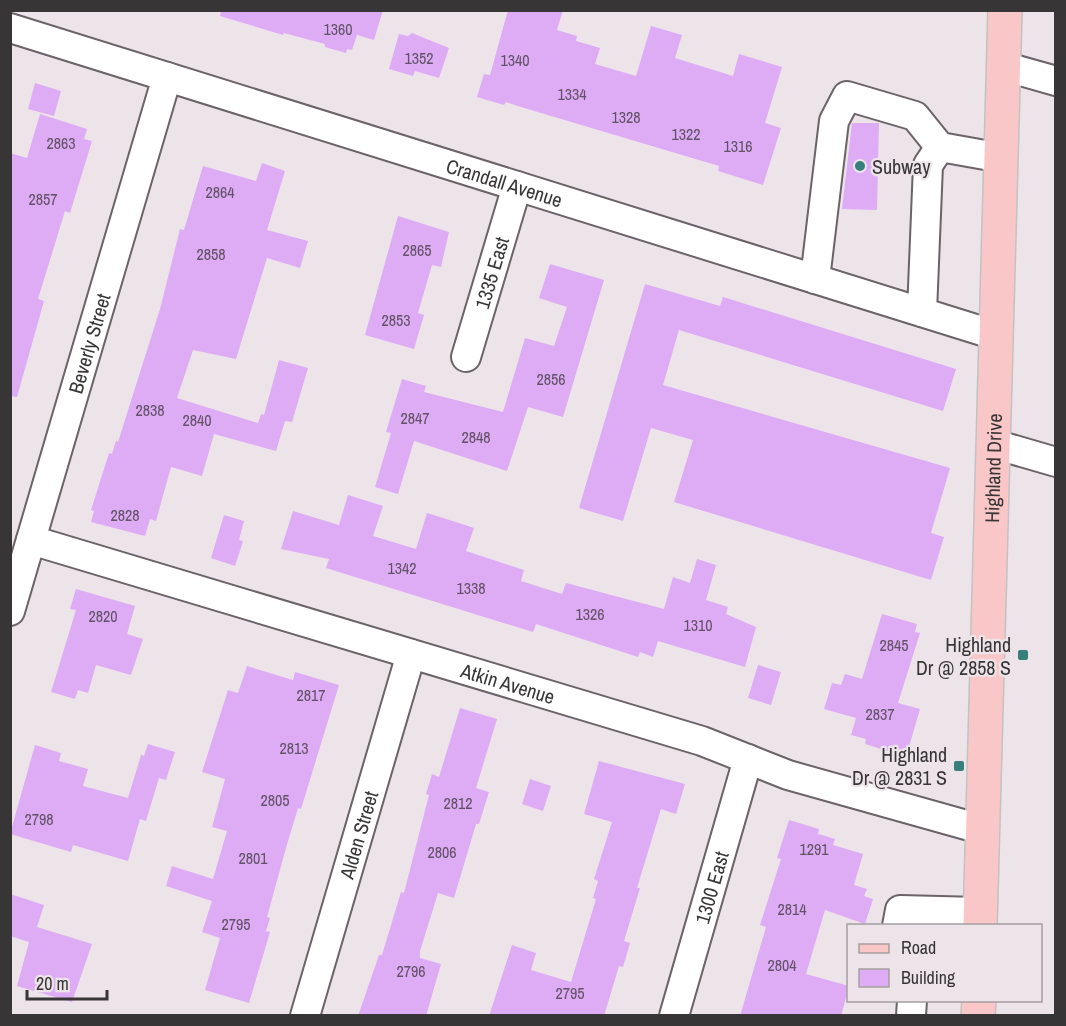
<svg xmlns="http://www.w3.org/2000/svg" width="1066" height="1026" font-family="'Archivo Narrow',sans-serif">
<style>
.building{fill:#deabf5}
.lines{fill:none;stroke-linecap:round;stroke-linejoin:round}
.minor-casing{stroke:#6b6367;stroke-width:32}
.major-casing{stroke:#c3c2c3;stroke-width:36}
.minor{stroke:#fff;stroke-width:28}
.major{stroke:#fac7c8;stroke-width:33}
.poi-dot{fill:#377f7a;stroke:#ede4e9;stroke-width:2}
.labels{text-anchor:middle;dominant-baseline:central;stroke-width:4.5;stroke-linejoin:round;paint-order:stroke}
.number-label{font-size:16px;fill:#625266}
.poi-label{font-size:20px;fill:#383536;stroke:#ede4e9;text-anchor:end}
.street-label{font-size:20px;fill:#383536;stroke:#ede4e9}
</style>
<rect width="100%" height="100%" fill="#ede4e9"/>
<!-- building -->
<g class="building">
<polygon points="221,10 383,10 374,40 357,35 352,50 347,49 346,53 325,47 325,44 284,33 283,35 220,16"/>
<polygon points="508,10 563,10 557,30 577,36 576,41 600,48 595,64 636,76 651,26 682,35 675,58 733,76 739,54 782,67 765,123 781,128 763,185 718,171 719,166 521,107 506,102 504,105 477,97 484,74 490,75"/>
<polygon points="412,33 449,48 439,78 415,71 413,76 389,69 399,34 408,36"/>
<polygon points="35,83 61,91 54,116 28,109"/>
<polygon points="40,114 87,129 84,139 92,141 70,213 65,211 38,299 44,301 17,397 10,396 10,153 27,158"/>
<polygon points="852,123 879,123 877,210 842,209"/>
<polygon points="262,163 285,171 267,230 308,241 300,268 267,258 236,359 193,350 177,398 258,423 261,414 264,415 279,360 308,368 292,422 285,421 276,451 214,434 202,476 171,467 156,521 150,519 145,536 91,522 94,511 91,510 109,453 112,454 116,441 118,442 160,309 180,229 184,230 203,166 256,181"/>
<polygon points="398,216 449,232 441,267 432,265 418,313 424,315 414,349 365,335"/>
<polygon points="550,264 604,280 563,417 528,407 507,471 414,441 398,494 375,487 391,433 386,432 402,379 426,386 424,392 503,412 525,338 554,346 567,307 539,298"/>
<polygon points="645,284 720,306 723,297 956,369 943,411 679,330 663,385 950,468 931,533 944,537 931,580 674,502 693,440 651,428 623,521 579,508"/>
<polygon points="348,495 383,506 373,536 416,549 427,513 456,522 474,528 466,551 524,570 521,581 562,594 566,583 664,609 673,577 690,583 697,559 716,565 706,600 728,607 726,614 756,627 745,667 658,641 653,657 640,652 638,657 536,624 533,632 326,568 329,559 281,549 293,511 339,525"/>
<polygon points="224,515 244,521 239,540 243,541 235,566 211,558"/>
<polygon points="76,589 135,606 127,634 143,639 131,675 96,665 88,693 78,690 75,699 51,692 76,610 70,609"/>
<polygon points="882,614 917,624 915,632 920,633 898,703 920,709 906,757 865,744 866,739 851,735 856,718 824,709 832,683 841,685 845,674 862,679"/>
<polygon points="758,665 781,672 771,705 748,698"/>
<polygon points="247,666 293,680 295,672 339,685 301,809 298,808 286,848 267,917 270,918 266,931 270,932 249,1003 205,990 220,938 202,932 212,901 166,886 172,866 213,879 227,831 212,827 225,779 202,772 228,690 238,693"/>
<polygon points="460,708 497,719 476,788 489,792 479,824 476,824 454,898 438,893 420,951 420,958 441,964 426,1016 358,1016 379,955 382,955 401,892 404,893 429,795 426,794 432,774 439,777"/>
<polygon points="148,744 175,752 166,780 159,778 146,821 140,819 128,861 73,845 71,852 10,834 35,745 61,753 59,761 88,769 83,786 128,798 141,755 144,756"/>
<polygon points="599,761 685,784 676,814 661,809 637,888 640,888 624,941 630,943 623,967 619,966 604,1016 489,1016 512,945 536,953 531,970 571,982 596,899 593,898 598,881 594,879 612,822 584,814"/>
<polygon points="530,779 551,786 543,811 522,804"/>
<polygon points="789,820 819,829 818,834 835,839 833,845 863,854 854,885 867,889 864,896 873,899 865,924 825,910 806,974 849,986 841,1016 740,1016 766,927 760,925 781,859 777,858"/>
<polygon points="10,894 44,905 37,927 92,944 72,1002 17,986 29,942 10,936"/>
</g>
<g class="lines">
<!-- minor casing -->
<g class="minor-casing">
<g id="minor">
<path id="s1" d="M 10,28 L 998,336"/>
<polyline points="1003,66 1056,81"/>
<polyline points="815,279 834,121 847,96 915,116 940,147 1002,158"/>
<polyline points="922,312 928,165 940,147"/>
<path id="s2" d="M 466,357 L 517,186"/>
<polyline points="994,444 1056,462"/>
<path id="s3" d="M 31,540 L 702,741 L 788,775 L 984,830"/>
<path id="s4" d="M 10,611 L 167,77"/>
<polyline points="897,926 900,910 980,912"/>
<path id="s5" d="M 305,1016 L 411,654"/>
<path id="s6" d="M 674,1016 L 748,759"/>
<polyline points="911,1016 912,1000"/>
</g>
</g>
<!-- major casing -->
<g class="major-casing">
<g id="major">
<path id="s7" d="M 980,926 L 1005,10"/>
<polyline points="978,1016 979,1000"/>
</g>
</g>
<!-- minor -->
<use href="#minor" class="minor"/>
<!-- major -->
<use href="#major" class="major"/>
</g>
<!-- markers -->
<g class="poi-dot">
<circle cx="860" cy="166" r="6"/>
<rect x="1017" y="649" width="12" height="12" rx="3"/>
<rect x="953" y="760" width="12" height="12" rx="3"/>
</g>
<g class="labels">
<!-- number labels -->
<g class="number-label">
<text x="338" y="29">1360</text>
<text x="419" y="58">1352</text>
<text x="515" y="60">1340</text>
<text x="572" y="94">1334</text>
<text x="626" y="117">1328</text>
<text x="686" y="134">1322</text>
<text x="61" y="143">2863</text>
<text x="738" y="146">1316</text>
<text x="220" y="192">2864</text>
<text x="43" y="199">2857</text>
<text x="417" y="250">2865</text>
<text x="211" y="254">2858</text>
<text x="396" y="320">2853</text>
<text x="551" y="379">2856</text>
<text x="150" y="410">2838</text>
<text x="415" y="418">2847</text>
<text x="197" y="420">2840</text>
<text x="476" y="437">2848</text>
<text x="125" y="515">2828</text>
<text x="402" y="568">1342</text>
<text x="471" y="588">1338</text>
<text x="590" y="614">1326</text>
<text x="103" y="616">2820</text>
<text x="698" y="625">1310</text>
<text x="894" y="645">2845</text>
<text x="311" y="695">2817</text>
<text x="880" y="714">2837</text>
<text x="294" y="748">2813</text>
<text x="275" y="800">2805</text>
<text x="458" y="803">2812</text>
<text x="39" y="819">2798</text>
<text x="814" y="849">1291</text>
<text x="442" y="852">2806</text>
<text x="253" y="858">2801</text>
<text x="792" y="909">2814</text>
<text x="236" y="924">2795</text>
<text x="782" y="965">2804</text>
<text x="411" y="971">2796</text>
<text x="570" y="993">2795</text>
</g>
<!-- poi labels -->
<g class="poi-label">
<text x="872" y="166" text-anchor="start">Subway</text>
<text x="1011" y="644">Highland<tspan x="1011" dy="23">Dr @ 2858 S</tspan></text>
<text x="947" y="754">Highland<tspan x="947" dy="23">Dr @ 2831 S</tspan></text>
</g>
<!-- street labels -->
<g class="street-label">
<text stroke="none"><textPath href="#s1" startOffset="518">Crandall Avenue</textPath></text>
<text stroke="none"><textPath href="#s2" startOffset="88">1335 East</textPath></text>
<text stroke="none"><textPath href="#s4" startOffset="279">Beverly Street</textPath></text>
<text stroke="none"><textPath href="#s7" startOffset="458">Highland Drive</textPath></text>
<text stroke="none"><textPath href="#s3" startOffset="498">Atkin Avenue</textPath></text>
<text stroke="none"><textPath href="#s5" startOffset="189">Alden Street</textPath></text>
<text stroke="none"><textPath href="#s6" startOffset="134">1300 East</textPath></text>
</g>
</g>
<!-- border -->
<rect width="1066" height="1026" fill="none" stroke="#383536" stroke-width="24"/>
<!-- legend -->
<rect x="847" y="924" width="195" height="78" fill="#ede4e9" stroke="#a59ea1" stroke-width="1.5"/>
<rect x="859" y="944" width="30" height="9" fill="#fac7c8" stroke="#a59ea1" stroke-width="1.5"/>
<text x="901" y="954" font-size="18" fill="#383536">Road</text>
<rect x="859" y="969" width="30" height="18" fill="#deabf5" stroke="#a59ea1" stroke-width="1.5"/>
<text x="901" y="984" font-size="18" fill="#383536">Building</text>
<!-- scale -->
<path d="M27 990v9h80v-9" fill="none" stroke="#383536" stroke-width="3"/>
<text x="36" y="990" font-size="18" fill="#383536" stroke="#ede4e9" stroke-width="4.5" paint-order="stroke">20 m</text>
</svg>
